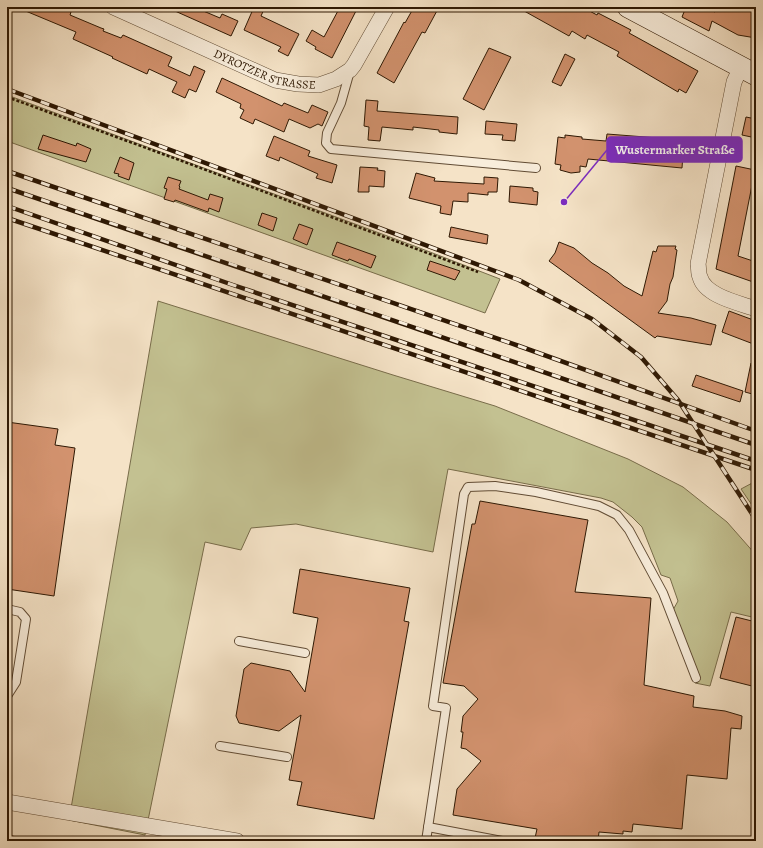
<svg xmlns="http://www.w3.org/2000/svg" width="763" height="848" font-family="Alegreya,serif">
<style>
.green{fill:#c3c191;stroke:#786c4a}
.building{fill:#d2926e;stroke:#2e1803}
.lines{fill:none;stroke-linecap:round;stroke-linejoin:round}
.lane-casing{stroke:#604b34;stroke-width:10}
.street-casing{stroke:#604b34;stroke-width:16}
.secondary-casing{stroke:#2e1803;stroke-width:22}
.path{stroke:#2e1803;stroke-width:2.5;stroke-dasharray:3 2;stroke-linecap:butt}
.lane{stroke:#f8eddb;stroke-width:8}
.street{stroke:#f8eddb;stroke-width:15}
.secondary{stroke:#f8eddb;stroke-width:21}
.rail-casing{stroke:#2e1803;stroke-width:4.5}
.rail{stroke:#f8eddb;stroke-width:3;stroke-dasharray:9;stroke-linecap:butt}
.labels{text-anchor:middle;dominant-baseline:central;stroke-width:3.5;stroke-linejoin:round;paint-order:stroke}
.street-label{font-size:12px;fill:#2e1803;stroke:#f8eddb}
.leader{fill:none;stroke:#7b2cbf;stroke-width:1.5}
.callout-dot{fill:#7b2cbf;stroke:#f8eddb;stroke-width:1.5}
.callout{fill:#7b2cbf;stroke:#7b2cbf;stroke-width:1.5}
.callout-label{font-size:13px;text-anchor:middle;font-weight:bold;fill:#fff}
</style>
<rect width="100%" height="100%" fill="#f5e3c7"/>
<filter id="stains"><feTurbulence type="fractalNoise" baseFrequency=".005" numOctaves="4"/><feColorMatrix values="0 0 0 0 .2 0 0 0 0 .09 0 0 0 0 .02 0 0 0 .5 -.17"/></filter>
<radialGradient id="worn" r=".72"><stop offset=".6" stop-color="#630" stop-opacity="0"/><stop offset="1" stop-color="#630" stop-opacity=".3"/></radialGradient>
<!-- green -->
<g class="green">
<polygon points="7,95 417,247 500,279 485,313 7,141"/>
<polygon points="158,301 393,375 495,406 628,459 683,487 727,522 756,555 756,618 731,612 710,686 695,683 673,610 678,601 670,578 661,575 642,527 632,517 613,502 601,498 448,469 433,552 296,524 251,528 241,550 205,542 145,835 69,820"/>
<polygon points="756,481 756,511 741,489"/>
</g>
<!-- building -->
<g class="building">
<polygon points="16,7 61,7 71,12 70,15 101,28 104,29 103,31 121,38 123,35 172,57 168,66 190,76 194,66 205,71 196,92 189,89 185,98 172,92 177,82 149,69 147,74 112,58 113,57 73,39 76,32"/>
<polygon points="166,7 202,7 201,10 220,18 222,14 238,21 231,36"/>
<polygon points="254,7 265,7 261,16 299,34 288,56 278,51 281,47 244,30"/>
<polygon points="340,7 358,7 332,58 315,49 316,47 306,41 312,30 324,37"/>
<polygon points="414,7 439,7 425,33 422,32 394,83 377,73 404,22 405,23"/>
<polygon points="517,7 582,7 597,15 598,13 631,30 629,33 698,71 686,93 679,89 678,92 649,75 617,56 619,52 587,35 585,39 572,31 569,36"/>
<polygon points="686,7 705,7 715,12 717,7 756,7 756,38 738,35 712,21 709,31 682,17"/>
<polygon points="489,48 511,57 484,110 463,99"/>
<polygon points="565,54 575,59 561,86 552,82"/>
<polygon points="222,78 282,106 284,103 308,113 312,105 328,112 322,126 318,124 310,128 289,119 284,132 255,119 253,124 240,118 244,110 240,108 241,104 216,92"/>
<polygon points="366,100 378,101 377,111 458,117 457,134 439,132 439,130 413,127 413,130 382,127 380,141 368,140 369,127 364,126"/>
<polygon points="746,117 756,119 756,138 742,135"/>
<polygon points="486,121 517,124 515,141 502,140 503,135 485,134"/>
<polygon points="607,134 684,140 682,168 588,159 586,167 580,166 580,172 571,173 560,170 561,165 555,164 558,137 565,138 565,135 582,137 582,139 606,141"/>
<polygon points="43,135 76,146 77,143 91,149 86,162 38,149"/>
<polygon points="274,136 310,151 308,156 337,165 332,183 316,178 318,174 280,157 279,161 266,156"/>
<polygon points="120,157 134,163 129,180 118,176 119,174 114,173"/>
<polygon points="736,166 755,170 738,256 756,262 756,283 716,269"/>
<polygon points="360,167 378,168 377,170 385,171 384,187 369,186 369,192 358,192"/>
<polygon points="416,173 435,178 434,181 484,184 484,177 498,178 497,192 488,192 488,195 468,193 468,202 453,201 451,215 440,213 441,206 409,198"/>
<polygon points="168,177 181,181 179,186 180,187 179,189 208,200 210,194 223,198 219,212 209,208 208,212 175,200 174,202 164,199 167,189 164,188"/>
<polygon points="510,186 533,188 533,191 538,192 537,205 509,202"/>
<polygon points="262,213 277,218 273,231 258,225"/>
<polygon points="299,224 313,229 307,245 293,239"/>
<polygon points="451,227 488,235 487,244 449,237"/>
<polygon points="337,242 376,256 371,268 349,259 348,261 332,255"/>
<polygon points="559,242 574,248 592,263 608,273 624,286 642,296 653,251 656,252 658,246 676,246 675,249 677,250 673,277 670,284 667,301 658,313 691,318 716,325 711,345 657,336 655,338 549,261 555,253"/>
<polygon points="430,261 460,271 455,280 427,270"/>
<polygon points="729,311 756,321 756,345 722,332"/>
<polygon points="751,363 756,363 756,395 745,392"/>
<polygon points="696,375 743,391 740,402 692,386"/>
<polygon points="7,422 58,429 55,445 75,448 54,596 7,589"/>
<polygon points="480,501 588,520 575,592 651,598 644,685 694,696 693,707 725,711 742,716 741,729 731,728 727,779 687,775 682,829 633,824 632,832 623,831 623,834 599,832 598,841 550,841 535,838 537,829 453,815 457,789 481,761 466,749 461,748 463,732 461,732 463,716 478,699 464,686 443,683 472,524 475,524"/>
<polygon points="300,569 410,588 404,621 409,622 374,819 297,805 302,782 289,780 301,715 279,731 239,723 236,716 244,669 251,663 290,671 305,692 318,618 293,613"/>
<polygon points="736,617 756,622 756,687 720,678"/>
</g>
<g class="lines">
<!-- lane casing -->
<g class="lane-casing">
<g id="lane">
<polyline points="350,71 341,103 327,133 326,143 331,149 536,168"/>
<polyline points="7,609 20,612 26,619 16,682 7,696"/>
<polyline points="239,641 305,653"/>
<polyline points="220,746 287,757"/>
<polyline points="428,827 502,841"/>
<polyline points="426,841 446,708 433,706 464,494 468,487 495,486 536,492 599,506 617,515 629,530 663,593 696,678"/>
</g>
</g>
<!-- street casing -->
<g class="street-casing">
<g id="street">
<path id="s1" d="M 113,7 L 275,80 L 298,84 L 319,85 L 336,79 L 350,70 L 354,65 L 387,7"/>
<path d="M 741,67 L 734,82 L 698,264 C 699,268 698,273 700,277 C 705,296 739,303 756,309"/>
<polyline points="7,802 237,841"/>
</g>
</g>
<!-- secondary casing -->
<g class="secondary-casing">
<polyline id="secondary" points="628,7 756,75"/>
</g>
<!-- path -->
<polyline class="path" points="7,97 190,164 478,272"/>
<!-- lane -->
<use href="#lane" class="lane"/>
<!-- street -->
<use href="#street" class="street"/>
<!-- secondary -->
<use href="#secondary" class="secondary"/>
<!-- rail casing -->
<g class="rail-casing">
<g id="rail">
<polyline points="7,89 519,280 592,319 641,357 678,400 756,520"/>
<polyline points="7,171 519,346 756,431"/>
<path d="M 7,188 C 257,272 506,359 756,445"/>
<polyline points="7,206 233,285 756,461"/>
<polyline points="7,218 756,470"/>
<polyline points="7,837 30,841"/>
</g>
</g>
<!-- rail -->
<use href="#rail" class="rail"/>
</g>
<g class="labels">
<!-- street labels -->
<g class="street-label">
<text stroke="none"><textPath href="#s1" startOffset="165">DYROTZER STRASSE</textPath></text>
</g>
</g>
<!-- callouts -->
<path class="leader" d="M564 202L607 150"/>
<circle class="callout-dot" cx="564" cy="202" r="4"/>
<rect class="callout" x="607" y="137" width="135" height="25" rx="4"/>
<g class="callout-label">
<text x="675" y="154">Wustermarker Straße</text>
</g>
<!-- margin -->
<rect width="763" height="848" fill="none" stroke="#f5e3c7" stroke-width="24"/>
<rect x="8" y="8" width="747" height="832" fill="none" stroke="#2e1803" stroke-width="2"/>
<rect x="12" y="12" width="739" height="824" fill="none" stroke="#2e1803"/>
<rect width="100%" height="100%" filter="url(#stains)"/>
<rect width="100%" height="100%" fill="url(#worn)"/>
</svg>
